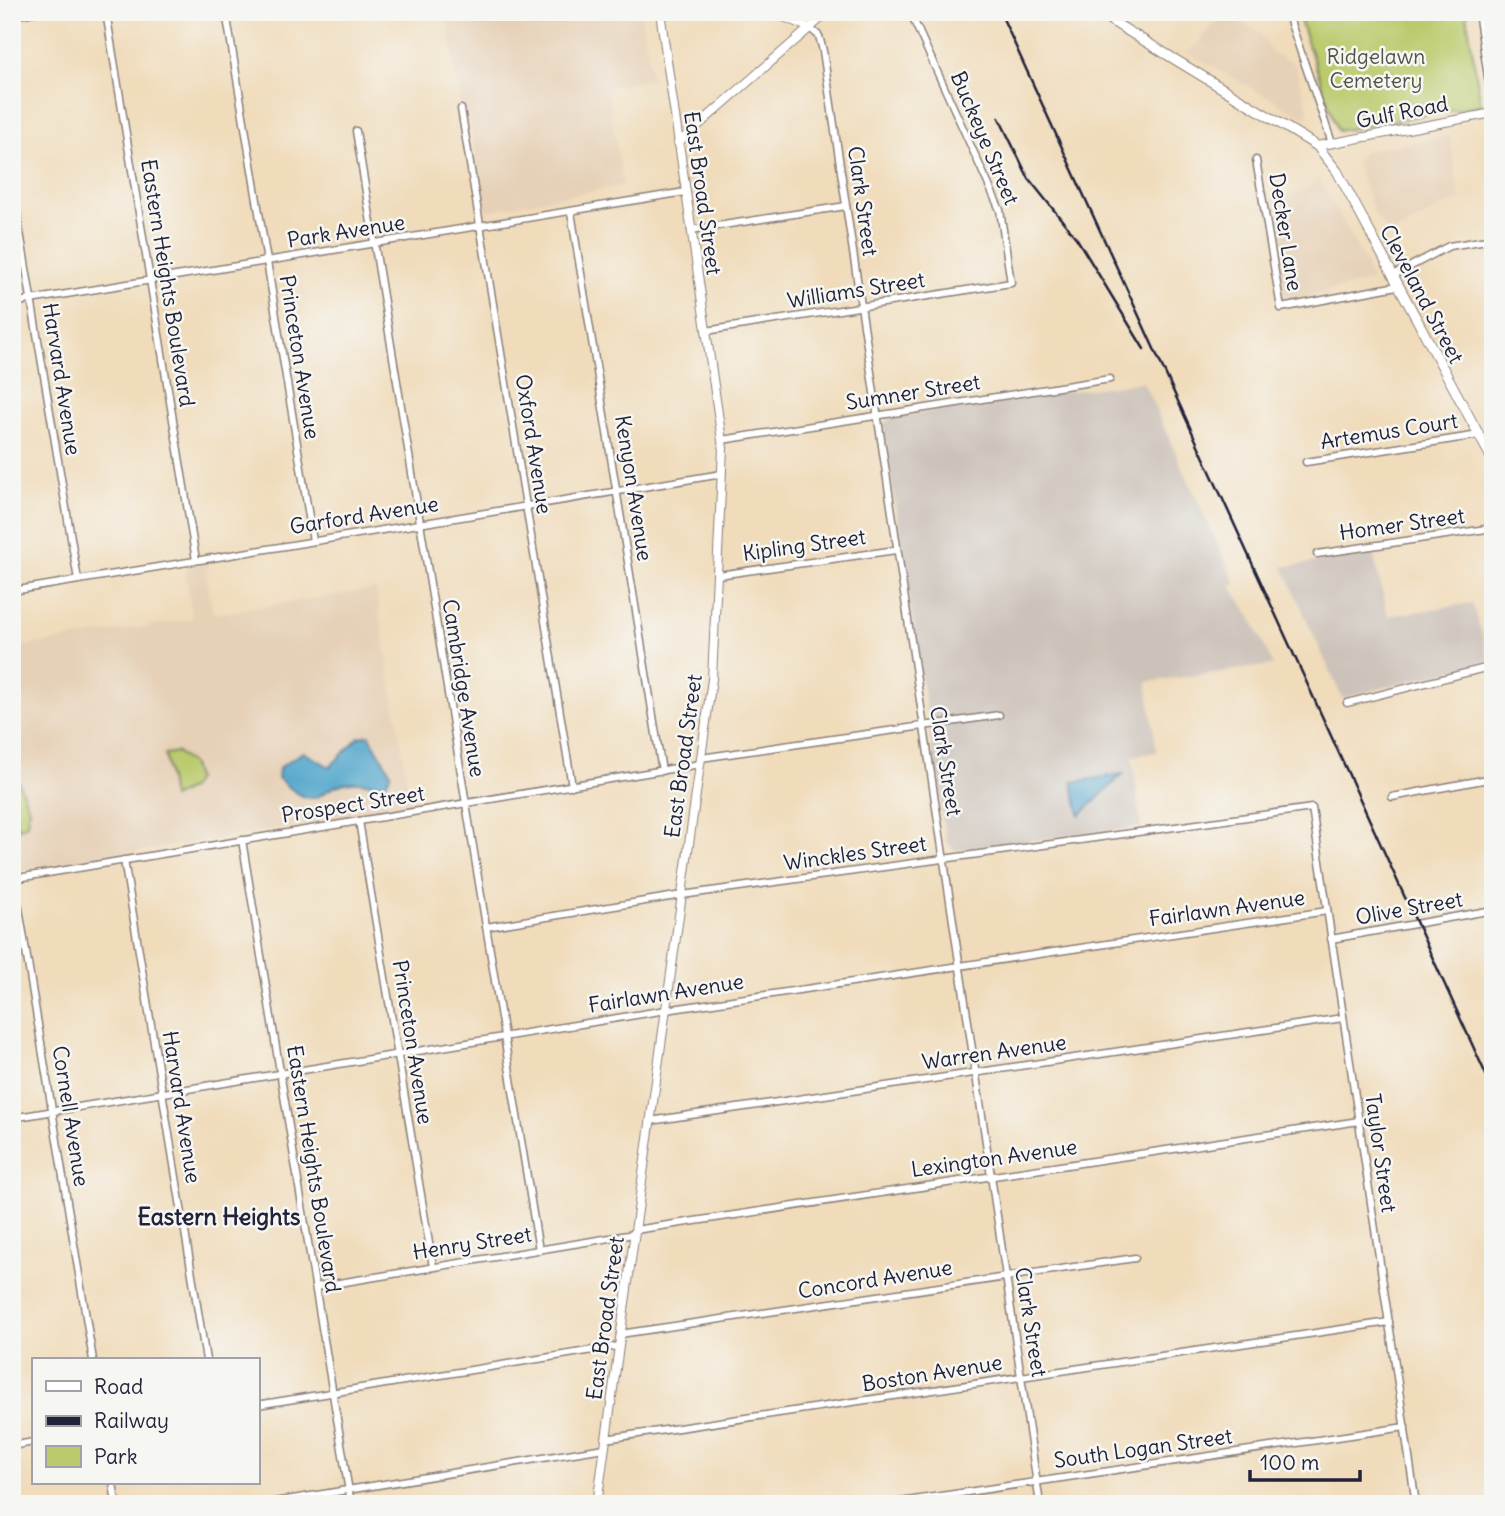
<svg xmlns="http://www.w3.org/2000/svg" width="1505" height="1516" font-family="Delius,sans-serif">
<style>
.built{fill:#e6d0b6}
.industrial{fill:#ccc2b9}
.green{fill:#baca6c;stroke:#6e7654;stroke-width:2}
.water{fill:#4fa4cb;stroke:#386383;stroke-width:2}
.lines{fill:none;stroke-linecap:round;stroke-linejoin:round}
.minor-casing{stroke:#897e7a;stroke-width:9}
.tertiary-casing{stroke:#897e7a;stroke-width:10}
.secondary-casing{stroke:#897e7a;stroke-width:11}
.minor{stroke:#fff;stroke-width:6}
.tertiary{stroke:#fff;stroke-width:8}
.secondary{stroke:#fff;stroke-width:9}
.rail{stroke:#22223b;stroke-width:2.5}
.labels{text-anchor:middle;dominant-baseline:central;stroke-width:5;stroke-linejoin:round;paint-order:stroke}
.park-label{font-size:21px;fill:#50544a;stroke:#f6f6f2}
.street-label{font-size:21px;fill:#22223b;stroke:#f6f6f2}
.neighbourhood-label{font-size:23px;font-weight:bold;fill:#22223b;stroke:#f6f6f2}
</style>
<rect width="100%" height="100%" fill="#f6f6f2"/>
<filter id="ink" filterUnits="userSpaceOnUse"><feTurbulence type="fractalNoise" baseFrequency=".0143" numOctaves="2"/><feDisplacementMap in="SourceGraphic" scale="14" xChannelSelector="R" yChannelSelector="G"/><feConvolveMatrix kernelMatrix="1 2 1 2 8 2 1 2 1" color-interpolation-filters="sRGB"/></filter>
<filter id="wash" filterUnits="userSpaceOnUse"><feTurbulence type="fractalNoise" baseFrequency=".00686" numOctaves="4" result="noise"/><feDisplacementMap in="SourceGraphic" scale="28" xChannelSelector="R" yChannelSelector="G"/><feGaussianBlur stdDeviation="1.57" result="paint"/><feColorMatrix in="noise" values="0 0 0 0 0 0 0 0 0 0 0 0 0 0 0 0 0 1.4 0 .05"/><feComposite in="paint" operator="in"/></filter>
<g filter="url(#wash)">
<rect width="100%" height="100%" fill="#f0dbba"/>
<!-- built -->
<g class="built">
<polygon points="447,12 640,12 652,79 607,87 623,185 485,211 468,113 461,107"/>
<polygon points="1226,12 1261,34 1271,53 1294,63 1308,108 1306,118 1188,53"/>
<polygon points="1450,136 1460,200 1443,206 1392,234 1387,230 1376,217 1356,163 1364,151"/>
<polygon points="1319,179 1366,264 1371,281 1289,300 1283,293 1268,199 1306,190"/>
<polygon points="209,563 206,573 213,614 376,589 411,807 12,872 12,648 192,619 185,566"/>
</g>
<!-- industrial -->
<g class="industrial">
<polygon points="1143,382 1236,584 1231,587 1251,617 1273,665 1147,682 1157,752 1132,756 1141,827 954,850 946,841 883,425 889,419 964,405"/>
<polygon points="1373,553 1388,616 1472,603 1490,661 1342,698 1283,567"/>
</g>
<!-- green -->
<g class="green">
<polygon points="1297,12 1466,12 1481,105 1338,131"/>
<polygon points="177,752 192,765 196,779 191,788 172,798 165,754"/>
<polygon points="17,778 29,809 27,824 18,829 12,804 12,780"/>
</g>
<!-- water -->
<g class="water">
<path d="M 369,735 L 391,773 L 386,783 C 373,786 365,781 353,782 C 314,785 323,819 278,778 L 279,768 L 303,752 L 330,767 L 359,737 Z"/>
<polygon points="1123,774 1080,815 1072,782"/>
</g>
</g>
<g filter="url(#ink)">
<g class="lines">
<!-- minor casing -->
<g class="minor-casing">
<g id="minor">
<polyline points="106,12 196,560"/>
<polyline points="226,12 313,541"/>
<polyline points="1287,12 1332,143"/>
<polyline points="1478,12 1493,109"/>
<polyline points="12,16 34,12"/>
<polyline points="810,28 819,36 823,51 1040,1504"/>
<polyline points="461,109 572,786"/>
<polyline points="356,131 539,1250"/>
<polyline points="1256,160 1281,308 1397,286"/>
<polyline points="12,184 78,580"/>
<polyline points="571,212 662,771"/>
<polyline points="691,230 846,206"/>
<polyline points="1392,276 1449,246 1493,239"/>
<polyline points="12,303 685,192"/>
<polyline points="706,331 1011,283 1000,210 910,12"/>
<polyline points="722,440 1110,379"/>
<polyline points="1306,462 1479,435"/>
<polyline points="1317,554 1493,528"/>
<polyline points="718,575 896,550"/>
<polyline points="12,591 722,474"/>
<polyline points="1347,703 1493,666"/>
<polyline points="701,758 999,715"/>
<polyline points="1392,797 1493,778"/>
<polyline points="359,821 433,1267"/>
<polyline points="242,840 351,1504"/>
<polyline points="124,860 206,1360"/>
<polyline points="14,878 93,1360"/>
<polyline points="12,879 700,764"/>
<polyline points="486,927 682,895 1312,808 1416,1504"/>
<polyline points="1331,939 1493,910"/>
<polyline points="12,1118 666,1010 1327,911"/>
<polyline points="650,1121 1343,1018"/>
<polyline points="635,1230 1359,1121"/>
<polyline points="315,1287 634,1234"/>
<polyline points="620,1334 1135,1258"/>
<polyline points="257,1405 618,1346"/>
<polyline points="605,1439 1389,1322"/>
<polyline points="12,1446 33,1442"/>
<polyline points="113,1483 116,1504"/>
<polyline points="262,1504 604,1448"/>
<polyline points="887,1504 1405,1427"/>
</g>
</g>
<!-- tertiary casing -->
<g class="tertiary-casing">
<g id="tertiary">
<polyline points="772,12 810,28"/>
<polyline points="678,143 828,12"/>
<polyline points="1317,146 1493,113"/>
<polyline points="597,1504 712,679 723,448 660,12"/>
</g>
</g>
<!-- secondary casing -->
<g class="secondary-casing">
<polyline id="secondary" points="1097,12 1317,146 1337,171 1493,461"/>
</g>
<!-- minor -->
<use href="#minor" class="minor"/>
<!-- tertiary -->
<use href="#tertiary" class="tertiary"/>
<!-- secondary -->
<use href="#secondary" class="secondary"/>
<!-- rail -->
<g class="rail">
<polyline points="1000,12 1493,1090"/>
<polyline points="999,118 1029,179 1077,239 1144,349"/>
</g>
</g>
</g>
<g class="labels">
<!-- park labels -->
<g class="park-label">
<text x="1376" y="56">Ridgelawn<tspan x="1376" dy="24">Cemetery</tspan></text>
</g>
<!-- street labels -->
<g class="street-label">
<text transform="translate(1402 112) rotate(-11)">Gulf Road</text>
<text transform="translate(985 138) rotate(67)">Buckeye Street</text>
<text transform="translate(703 193) rotate(82)">East Broad Street</text>
<text transform="translate(863 201) rotate(82)">Clark Street</text>
<text transform="translate(346 231) rotate(-9)">Park Avenue</text>
<text transform="translate(1286 232) rotate(81)">Decker Lane</text>
<text transform="translate(168 283) rotate(81)">Eastern Heights Boulevard</text>
<text transform="translate(856 290) rotate(-9)">Williams Street</text>
<text transform="translate(1422 294) rotate(62)">Cleveland Street</text>
<text transform="translate(300 357) rotate(81)">Princeton Avenue</text>
<text transform="translate(62 379) rotate(81)">Harvard Avenue</text>
<text transform="translate(913 392) rotate(-9)">Sumner Street</text>
<text transform="translate(1389 431) rotate(-9)">Artemus Court</text>
<text transform="translate(534 444) rotate(81)">Oxford Avenue</text>
<text transform="translate(634 488) rotate(81)">Kenyon Avenue</text>
<text transform="translate(364 515) rotate(-9)">Garford Avenue</text>
<text transform="translate(1402 524) rotate(-8)">Homer Street</text>
<text transform="translate(804 545) rotate(-8)">Kipling Street</text>
<text transform="translate(464 688) rotate(81)">Cambridge Avenue</text>
<text transform="translate(683 756) rotate(-82)">East Broad Street</text>
<text transform="translate(946 761) rotate(81)">Clark Street</text>
<text transform="translate(353 804) rotate(-9)">Prospect Street</text>
<text transform="translate(855 853) rotate(-8)">Winckles Street</text>
<text transform="translate(1227 908) rotate(-8)">Fairlawn Avenue</text>
<text transform="translate(1409 908) rotate(-10)">Olive Street</text>
<text transform="translate(666 993) rotate(-9)">Fairlawn Avenue</text>
<text transform="translate(413 1042) rotate(81)">Princeton Avenue</text>
<text transform="translate(994 1052) rotate(-8)">Warren Avenue</text>
<text transform="translate(182 1107) rotate(81)">Harvard Avenue</text>
<text transform="translate(71 1116) rotate(81)">Cornell Avenue</text>
<text transform="translate(1381 1153) rotate(82)">Taylor Street</text>
<text transform="translate(994 1158) rotate(-8)">Lexington Avenue</text>
<text transform="translate(314 1169) rotate(81)">Eastern Heights Boulevard</text>
<text transform="translate(472 1243) rotate(-9)">Henry Street</text>
<text transform="translate(875 1279) rotate(-9)">Concord Avenue</text>
<text transform="translate(605 1318) rotate(-82)">East Broad Street</text>
<text transform="translate(1031 1322) rotate(81)">Clark Street</text>
<text transform="translate(932 1373) rotate(-9)">Boston Avenue</text>
<text transform="translate(1143 1448) rotate(-8)">South Logan Street</text>
</g>
<!-- neighbourhood labels -->
<g class="neighbourhood-label">
<text x="219" y="1216">Eastern Heights</text>
</g>
</g>
<!-- margin -->
<rect width="1505" height="1516" fill="none" stroke="#f6f6f2" stroke-width="42"/>
<!-- legend -->
<rect x="32" y="1358" width="228" height="126" fill="#f6f6f2" stroke="#a1a1a9" stroke-width="2"/>
<rect x="46" y="1381" width="35" height="10" fill="#ffffff" stroke="#a1a1a9" stroke-width="2"/>
<text x="94" y="1394" font-size="21" fill="#22223b">Road</text>
<rect x="46" y="1416" width="35" height="10" fill="#22223b" stroke="#a1a1a9" stroke-width="2"/>
<text x="94" y="1428" font-size="21" fill="#22223b">Railway</text>
<rect x="46" y="1446" width="35" height="21" fill="#baca6c" stroke="#a1a1a9" stroke-width="2"/>
<text x="94" y="1464" font-size="21" fill="#22223b">Park</text>
<!-- scale -->
<path d="M1250 1470v10h110v-10" fill="none" stroke="#22223b" stroke-width="3.5"/>
<text x="1260" y="1470" font-size="21" fill="#22223b" stroke="#f6f6f2" stroke-width="5" paint-order="stroke">100 m</text>
</svg>
